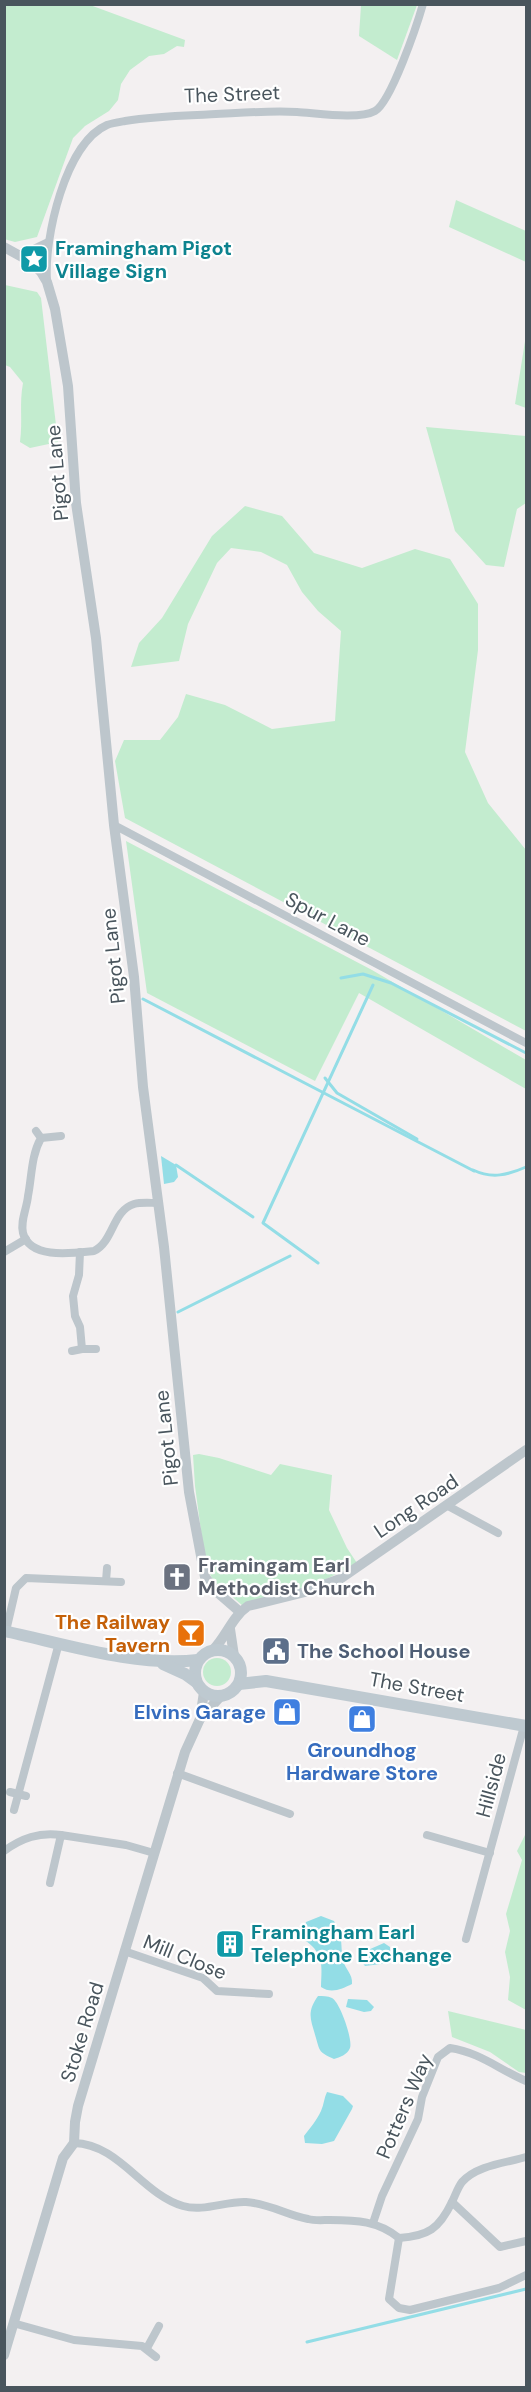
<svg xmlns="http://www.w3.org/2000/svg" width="531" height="2392" font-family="'DM Sans',sans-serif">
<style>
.green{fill:#c3eccf}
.water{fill:#93dde6}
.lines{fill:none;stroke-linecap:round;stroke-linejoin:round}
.stream{stroke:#93dde6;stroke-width:3}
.minor{stroke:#bdc6cc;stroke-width:8}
.tertiary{stroke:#bdc6cc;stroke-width:10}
.secondary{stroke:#bec9d0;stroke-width:12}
.labels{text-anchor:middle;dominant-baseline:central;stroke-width:4.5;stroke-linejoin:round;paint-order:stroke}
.street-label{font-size:20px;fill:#49555d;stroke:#fff}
.culture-label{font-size:20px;font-weight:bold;fill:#0d838f;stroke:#fff;text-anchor:start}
.worship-label{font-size:20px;font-weight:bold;fill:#5b616d;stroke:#fff;text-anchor:start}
.food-label{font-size:20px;font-weight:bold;fill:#c56008;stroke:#fff;text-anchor:end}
.service-label{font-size:20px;font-weight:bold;fill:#4e5e75;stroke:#fff;text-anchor:start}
.shop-label{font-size:20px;font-weight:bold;fill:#366cbe;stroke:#fff;text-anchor:end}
</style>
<rect width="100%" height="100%" fill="#f3f0f1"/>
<!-- green -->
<g class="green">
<polygon points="4,5 90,5 185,40 184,47 177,46 164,54 149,56 130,70 121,84 118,100 109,111 85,126 73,138 37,237 15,242 4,239"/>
<polygon points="361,5 417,5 397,60 359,36"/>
<polygon points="456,200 526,231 526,262 449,227"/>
<path d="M 5,285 L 37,292 L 41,298 L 58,442 L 30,448 L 20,442 C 23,420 19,404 23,383 L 10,367 L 5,365 Z"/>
<polygon points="526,335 526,408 515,404"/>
<polygon points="426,427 526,436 526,503 517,509 504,567 486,565 455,531"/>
<polygon points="245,506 282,516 314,553 362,568 415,549 450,559 478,604 478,650 465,752 488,803 526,850 526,1031 125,818 115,761 124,740 160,740 178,717 186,694 225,705 272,729 335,721 341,631 318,611 302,592 287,565 261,552 231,548 217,563 188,624 179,661 131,667 139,643 162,618 212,536"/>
<polygon points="126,841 372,970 526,1060 526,1089 359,993 315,1081 147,993"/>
<polygon points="199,1454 219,1458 271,1475 280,1464 332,1475 329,1510 347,1548 357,1563 321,1582 243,1606 214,1581 206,1568 195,1486 193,1455"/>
<circle cx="217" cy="1672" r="14"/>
<polygon points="526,1833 526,2010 508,2000 510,1977 505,1952 510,1931 506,1914 522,1860 517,1851"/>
<polygon points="448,2011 526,2030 526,2073 519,2072 490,2052 452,2037"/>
</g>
<!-- water -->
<g class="water">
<polygon points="161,1156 176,1165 178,1177 174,1182 164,1184"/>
<path d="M 321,1916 L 334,1921 C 344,1939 340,1942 343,1960 C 345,1969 353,1974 352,1984 C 342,1989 331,1994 321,1987 C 322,1963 324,1953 302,1938 L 306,1922 Z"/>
<polygon points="384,1943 390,1947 390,1961 381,1964 365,1966 361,1961 361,1953"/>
<path d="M 318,1996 C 322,1996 328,1996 332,1998 C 340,2002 353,2040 350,2048 C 347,2055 340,2057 334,2059 C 319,2052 320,2052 316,2038 C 311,2020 306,2013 318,1996 Z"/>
<polygon points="348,1999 367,2000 374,2007 371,2011 364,2012 346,2007"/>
<path d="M 327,2092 L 343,2096 L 353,2106 L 352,2109 L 334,2141 L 322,2144 L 305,2143 L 304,2136 C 310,2128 317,2120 321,2111 C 324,2104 324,2098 327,2092 Z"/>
</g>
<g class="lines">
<!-- stream -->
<g class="stream">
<polyline points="341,978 363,974 391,983 526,1053"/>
<polyline points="143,999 474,1171"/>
<polyline points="325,1078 337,1093 417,1139"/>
<polyline points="176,1165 253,1217"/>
<path d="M 473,1170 C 492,1179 508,1175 526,1167"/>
<polyline points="318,1263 263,1223 373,985"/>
<polyline points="178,1312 290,1256"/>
<polyline points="307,2342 526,2289"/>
</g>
<!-- minor -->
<g class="minor">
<polyline points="21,255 48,242"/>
<path d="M 47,280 C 44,239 65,143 107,125 C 112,123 119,122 125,121 C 150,117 172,116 197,115 C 231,114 264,110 297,112 C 316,113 359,120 375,111 C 391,102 417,25 423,4"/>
<polyline points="114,825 526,1043"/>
<path d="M 36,1131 L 41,1138 C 31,1156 32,1176 28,1196 C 27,1208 20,1221 23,1233 C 30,1260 74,1253 94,1251 C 114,1241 112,1211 134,1204 C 141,1202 150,1203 158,1203"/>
<polyline points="41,1138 61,1136"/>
<polyline points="4,1252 26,1239"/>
<polyline points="80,1252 79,1275 73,1296 75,1316 80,1327 82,1349 96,1349"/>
<polyline points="72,1351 82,1349"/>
<polyline points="448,1506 498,1533"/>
<polyline points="106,1581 107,1568"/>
<polyline points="6,1631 16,1588 26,1578 121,1582"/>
<polyline points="177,1773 290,1814"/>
<polyline points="10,1792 26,1796"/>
<polyline points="14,1810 59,1643"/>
<polyline points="427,1835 490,1853"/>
<path d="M 4,1851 C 22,1838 39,1832 61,1835"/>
<polyline points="50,1883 61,1835 126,1845 154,1853"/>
<polyline points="466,1939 524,1726"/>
<polyline points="124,1951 203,1978 217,1991 269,1994"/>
<path d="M 74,2143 C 119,2144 142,2194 183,2206 C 203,2212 226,2201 246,2202 C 268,2203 287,2215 308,2219 C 315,2221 323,2220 330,2220 C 357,2220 378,2221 399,2238 C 428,2236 439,2229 452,2202 C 455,2196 458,2187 462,2182 C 477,2165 506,2163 526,2157"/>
<polyline points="452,2202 500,2247 526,2241"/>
<path d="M 373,2223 L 382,2196 L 418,2119 L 422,2097 L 438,2057 L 450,2048 C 479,2052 500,2070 526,2081"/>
<polyline points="399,2238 389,2299 399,2308 410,2310 499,2288 526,2275"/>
<polyline points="13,2323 74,2340 142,2346 156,2357"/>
<polyline points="147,2348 159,2326"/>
</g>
<!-- tertiary -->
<g class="tertiary">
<polyline points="4,247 31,262 41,272 47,282 55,309 68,386 76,503 96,638 114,825 134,977 143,1087 164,1247 189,1492 205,1577 217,1592 240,1612"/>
<polyline points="230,1629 234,1656"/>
<path d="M 213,1650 C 226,1637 232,1617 248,1606 L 305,1592 L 340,1579 L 526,1450"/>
<polyline points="200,1719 204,1692"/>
<polyline points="4,2355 63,2158 74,2143 75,2122 78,2106 185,1752 200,1719 220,1697"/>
</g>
<!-- secondary -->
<g class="secondary">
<path d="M 4,1631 C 65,1644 136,1667 198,1660"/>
<circle cx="218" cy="1673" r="23"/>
<polyline points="163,1664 185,1674 196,1682"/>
<polyline points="239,1684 266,1681 526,1726"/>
</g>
</g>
<!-- icons -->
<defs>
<g id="sight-square" transform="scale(1.5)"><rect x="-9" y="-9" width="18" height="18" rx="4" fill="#0f9aa8" stroke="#fff"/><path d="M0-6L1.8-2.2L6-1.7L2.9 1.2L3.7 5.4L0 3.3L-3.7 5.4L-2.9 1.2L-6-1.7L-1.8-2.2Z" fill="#fff"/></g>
<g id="church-square" transform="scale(1.5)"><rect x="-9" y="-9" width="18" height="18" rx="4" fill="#6b7280" stroke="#fff"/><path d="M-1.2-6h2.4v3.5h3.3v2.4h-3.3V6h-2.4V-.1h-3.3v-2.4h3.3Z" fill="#fff"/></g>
<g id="bar-square" transform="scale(1.5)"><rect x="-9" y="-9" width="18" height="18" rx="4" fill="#e8710a" stroke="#fff"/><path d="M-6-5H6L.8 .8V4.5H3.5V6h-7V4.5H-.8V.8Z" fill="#fff"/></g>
<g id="civic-square" transform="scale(1.5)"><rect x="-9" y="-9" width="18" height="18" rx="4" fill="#5c6f8a" stroke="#fff"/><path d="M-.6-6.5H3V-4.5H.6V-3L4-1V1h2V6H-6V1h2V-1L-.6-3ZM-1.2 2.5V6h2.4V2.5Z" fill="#fff"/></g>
<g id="shop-square" transform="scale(1.5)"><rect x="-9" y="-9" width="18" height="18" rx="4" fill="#3f7fe0" stroke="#fff"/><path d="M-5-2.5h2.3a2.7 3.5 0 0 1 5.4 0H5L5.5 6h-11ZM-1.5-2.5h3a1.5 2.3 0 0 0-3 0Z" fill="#fff"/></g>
<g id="building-square" transform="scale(1.5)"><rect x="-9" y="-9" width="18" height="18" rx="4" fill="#0f9aa8" stroke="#fff"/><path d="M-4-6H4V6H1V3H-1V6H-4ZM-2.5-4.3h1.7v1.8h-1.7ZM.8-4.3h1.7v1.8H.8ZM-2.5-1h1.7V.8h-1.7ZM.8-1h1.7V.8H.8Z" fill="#fff"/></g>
</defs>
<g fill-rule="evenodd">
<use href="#sight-square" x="34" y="259"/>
<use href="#church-square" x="177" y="1577"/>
<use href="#bar-square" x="191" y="1633"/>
<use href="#civic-square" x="276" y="1651"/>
<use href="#shop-square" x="287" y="1712"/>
<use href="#shop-square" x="362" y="1719"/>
<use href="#building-square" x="230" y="1944"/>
</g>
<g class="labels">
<!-- street labels -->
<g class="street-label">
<text transform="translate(232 94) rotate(-2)">The Street</text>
<text transform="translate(57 473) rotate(-95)">Pigot Lane</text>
<text transform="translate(328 919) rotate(28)">Spur Lane</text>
<text transform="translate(113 956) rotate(-96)">Pigot Lane</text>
<text transform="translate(166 1438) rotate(-96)">Pigot Lane</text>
<text transform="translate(416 1506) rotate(-34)">Long Road</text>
<text transform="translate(417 1687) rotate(10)">The Street</text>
<text transform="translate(491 1785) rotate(-75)">Hillside</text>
<text transform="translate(185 1957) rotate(22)">Mill Close</text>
<text transform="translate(82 2032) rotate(-73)">Stoke Road</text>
<text transform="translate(404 2106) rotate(-67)">Potters Way</text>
</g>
<!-- culture labels -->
<g class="culture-label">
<text x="55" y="248">Framingham Pigot<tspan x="55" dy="23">Village Sign</tspan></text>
<text x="251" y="1932">Framingham Earl<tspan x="251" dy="23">Telephone Exchange</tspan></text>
</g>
<!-- worship labels -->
<g class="worship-label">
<text x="198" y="1565">Framingam Earl<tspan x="198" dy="23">Methodist Church</tspan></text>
</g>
<!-- food labels -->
<g class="food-label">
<text x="170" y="1622">The Railway<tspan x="170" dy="23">Tavern</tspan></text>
</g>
<!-- service labels -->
<g class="service-label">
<text x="297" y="1651">The School House</text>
</g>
<!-- shop labels -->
<g class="shop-label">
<text x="266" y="1712">Elvins Garage</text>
<text x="362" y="1750" text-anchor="middle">Groundhog<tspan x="362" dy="23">Hardware Store</tspan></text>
</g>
</g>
<!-- border -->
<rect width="531" height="2392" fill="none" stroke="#49555d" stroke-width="12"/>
</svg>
